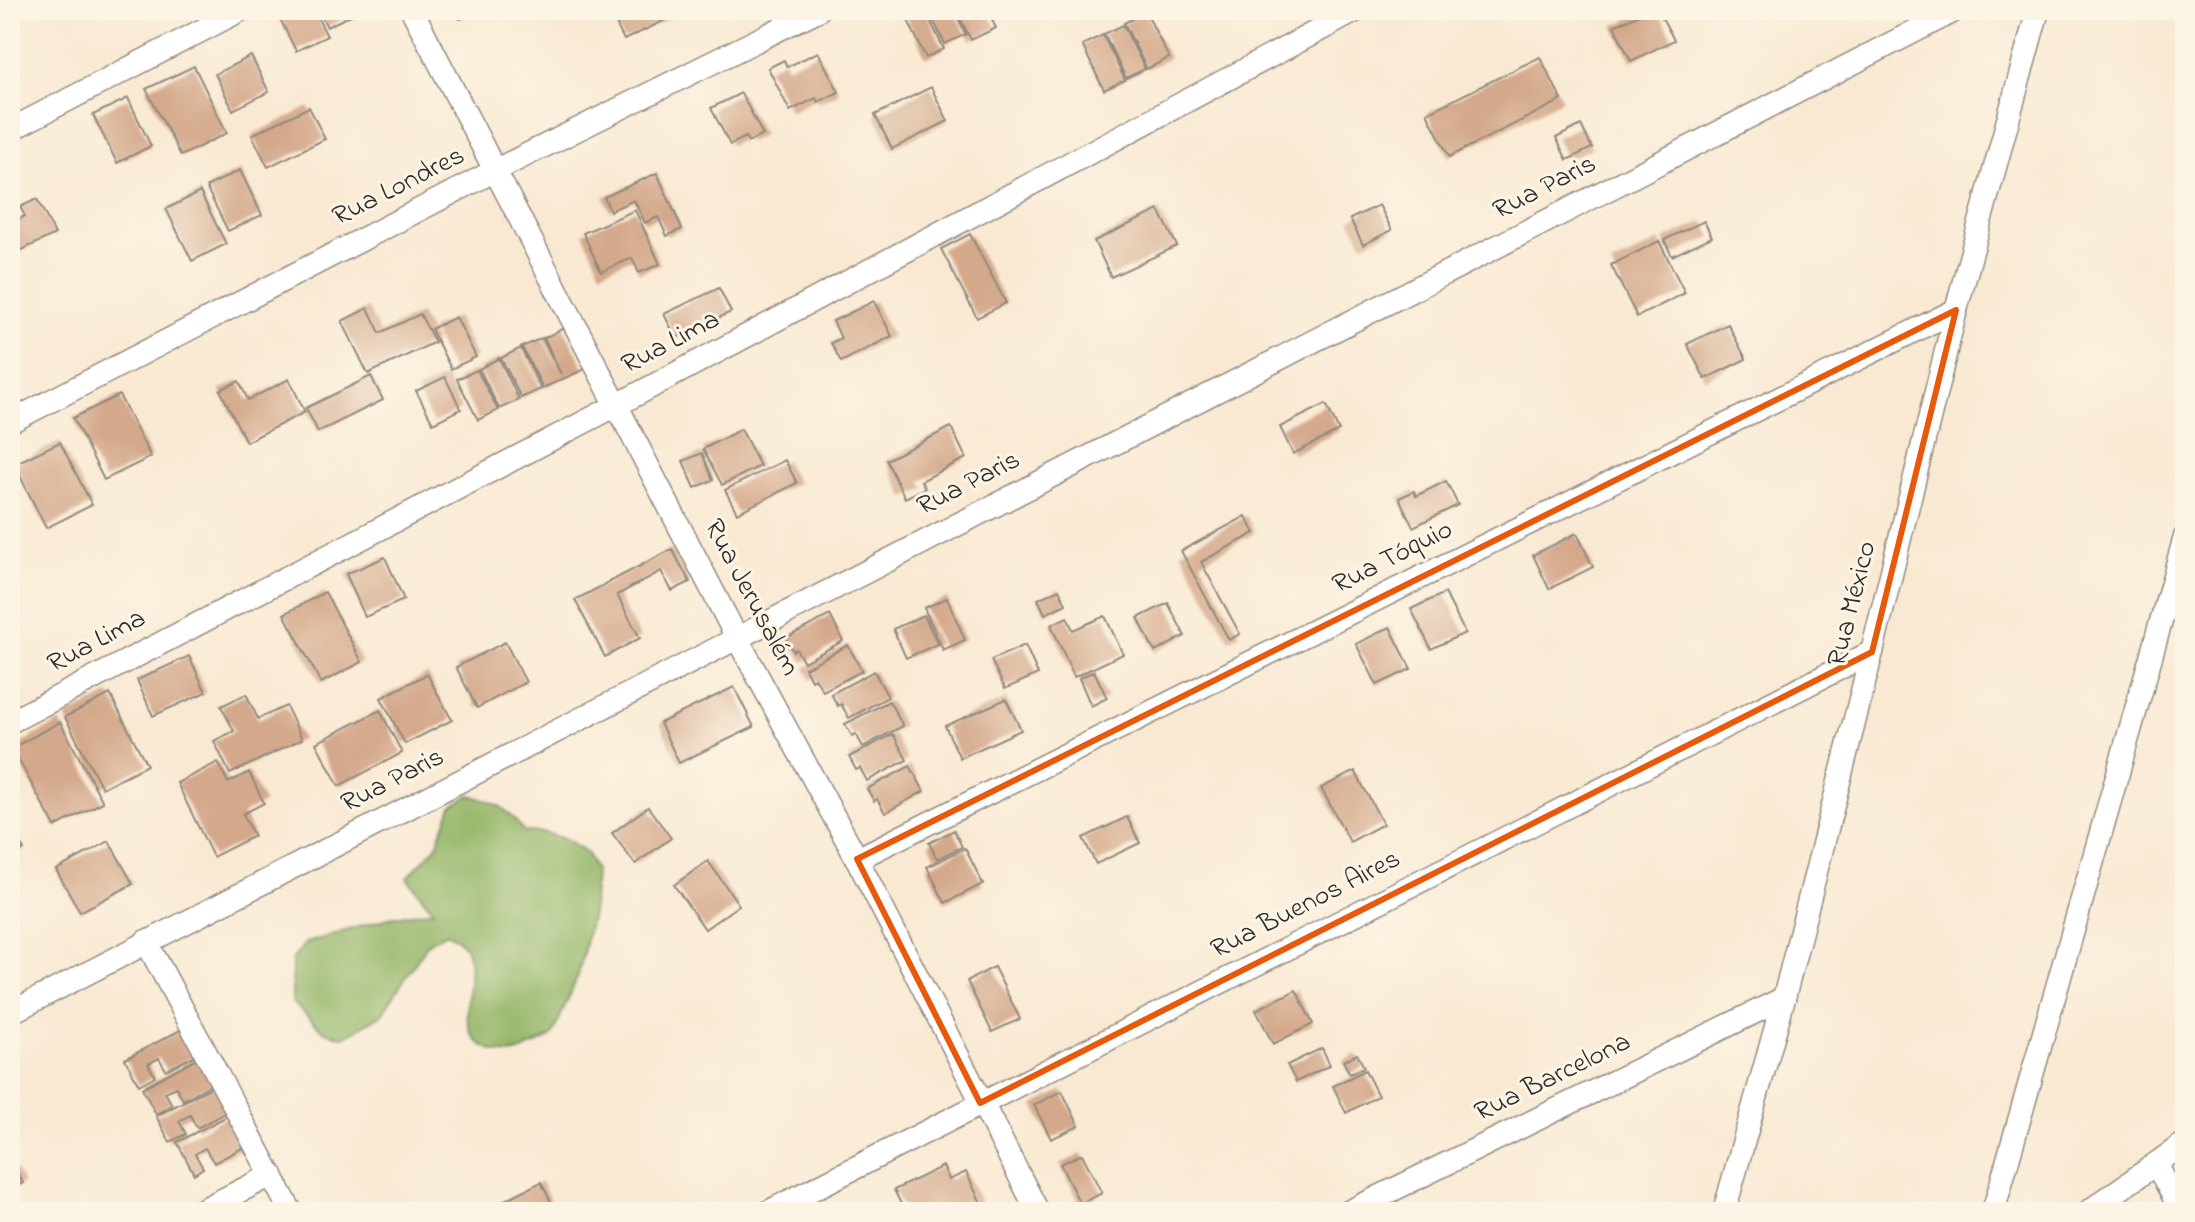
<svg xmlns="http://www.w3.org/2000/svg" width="2195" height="1222" font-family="'Indie Flower',sans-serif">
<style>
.forest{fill:#96b76b;stroke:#60714b;stroke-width:2}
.building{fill:#d4a98b}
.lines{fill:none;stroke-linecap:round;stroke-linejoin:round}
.street-casing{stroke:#928a7f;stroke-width:25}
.street{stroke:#fff;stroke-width:22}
.marked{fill:none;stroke:#e8590c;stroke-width:6;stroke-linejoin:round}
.labels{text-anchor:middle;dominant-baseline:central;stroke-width:6;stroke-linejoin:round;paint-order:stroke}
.street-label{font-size:28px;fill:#2b2b2b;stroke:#fcf5e5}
</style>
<rect width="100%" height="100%" fill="#fcf5e5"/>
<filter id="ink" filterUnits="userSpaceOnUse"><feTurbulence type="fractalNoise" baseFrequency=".0125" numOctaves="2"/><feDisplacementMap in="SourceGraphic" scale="16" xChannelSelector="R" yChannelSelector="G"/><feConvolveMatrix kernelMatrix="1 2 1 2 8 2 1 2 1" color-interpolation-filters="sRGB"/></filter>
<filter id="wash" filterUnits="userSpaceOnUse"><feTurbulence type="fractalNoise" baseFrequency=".006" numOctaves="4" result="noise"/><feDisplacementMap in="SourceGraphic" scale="32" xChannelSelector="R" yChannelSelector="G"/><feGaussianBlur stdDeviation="1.8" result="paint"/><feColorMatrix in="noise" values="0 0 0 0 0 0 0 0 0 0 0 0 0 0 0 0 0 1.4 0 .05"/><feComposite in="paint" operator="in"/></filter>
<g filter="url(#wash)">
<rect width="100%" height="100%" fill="#f9e9d3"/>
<!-- forest -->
<path class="forest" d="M 470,795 C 499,804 507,807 524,832 L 546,833 L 567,840 L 586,852 L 595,871 L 592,913 L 578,976 L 552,1036 C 524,1050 512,1063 482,1045 C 453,1027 478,975 466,949 C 462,941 454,937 447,932 L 429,942 L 381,1015 L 344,1037 L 325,1032 L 292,1002 L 292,960 L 305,943 L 389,918 L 433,910 L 407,878 L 436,847 L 452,806 Z"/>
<g id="blocks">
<!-- building -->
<g class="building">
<polygon points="287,10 314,10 327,36 296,51 278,15"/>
<polygon points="318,10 354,10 355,13 327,27"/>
<polygon points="456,10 479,10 460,19"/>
<polygon points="609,10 669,10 672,17 624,40"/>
<polygon points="903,10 925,10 944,49 926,58"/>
<polygon points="928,10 954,10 966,34 945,44"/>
<polygon points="956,10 987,10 996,28 971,40"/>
<polygon points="1648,10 1658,10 1674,40 1631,61 1614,26"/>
<polygon points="1146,12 1169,58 1147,69 1124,23"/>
<polygon points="1123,25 1145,69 1126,78 1104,34"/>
<polygon points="1103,35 1125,80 1104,90 1082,45"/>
<polygon points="818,52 839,92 818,102 816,98 790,111 768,68 784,60 787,67"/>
<polygon points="251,56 269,92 233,110 215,74"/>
<polygon points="1540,57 1562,100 1449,157 1427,113"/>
<polygon points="194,66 227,133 181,156 146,89"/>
<polygon points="931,87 948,121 892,149 875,115"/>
<polygon points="741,93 763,135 748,142 746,137 730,145 711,108"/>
<polygon points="128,98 151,146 117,163 93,115"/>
<polygon points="309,107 325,139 268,167 252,135"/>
<polygon points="1581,125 1592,148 1567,160 1556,138"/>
<polygon points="240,170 262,215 228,231 206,187"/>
<polygon points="657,173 682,229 667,236 658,217 645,223 634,200 610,211 604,197"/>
<polygon points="200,192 226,244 192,261 166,209"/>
<polygon points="37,199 55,234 10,256 10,224 25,216 20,207"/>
<polygon points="1379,205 1392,230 1363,245 1350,219"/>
<polygon points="635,210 660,264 639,273 632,258 601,272 583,233"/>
<polygon points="1159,210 1177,246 1111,277 1094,241"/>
<polygon points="1704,221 1712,237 1672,256 1664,240"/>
<polygon points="970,234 1006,303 977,318 941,249"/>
<polygon points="1659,241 1685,293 1637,317 1611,265"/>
<polygon points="719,288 731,312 676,338 664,314"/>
<polygon points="874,301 892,336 841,362 831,343 841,338 833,321"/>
<polygon points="368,308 380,333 420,314 435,342 368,374 342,321"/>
<polygon points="456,317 476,357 451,369 431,329"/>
<polygon points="1728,324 1746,359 1705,379 1687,344"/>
<polygon points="564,328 585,369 543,388 522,347 542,338 561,374 544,338"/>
<polygon points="521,348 541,389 521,398 501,358"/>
<polygon points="499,358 519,400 499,409 479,369"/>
<polygon points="477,370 498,410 478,420 457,379"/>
<polygon points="371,376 383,400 318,432 306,408"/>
<polygon points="445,377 461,409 433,423 416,391"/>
<polygon points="289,379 305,412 246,442 220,390 239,381 248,400"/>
<polygon points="119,395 151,457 104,480 73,418"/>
<polygon points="1326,404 1339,431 1293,454 1280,427"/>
<polygon points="951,427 966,458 921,481 925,488 905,498 886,460"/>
<polygon points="741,429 760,466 722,485 703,449"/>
<polygon points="60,442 92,505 46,528 14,464"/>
<polygon points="702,453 713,480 695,488 683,461"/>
<polygon points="785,460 797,483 737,513 725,490"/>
<polygon points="1446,481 1458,505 1413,527 1399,498 1414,491 1416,496"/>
<polygon points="1246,516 1255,533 1201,562 1240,634 1229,640 1181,551"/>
<polygon points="1577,533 1593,567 1549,589 1533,555"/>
<polygon points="672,549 690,582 672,591 661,571 617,595 640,638 605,657 575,600"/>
<polygon points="385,557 404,600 365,617 346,574"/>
<polygon points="1059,589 1066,604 1045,614 1038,599"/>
<polygon points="325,592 362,662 321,683 284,614"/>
<polygon points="1445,593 1465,633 1431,649 1411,609"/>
<polygon points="947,598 965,640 943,650 924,608"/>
<polygon points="1168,603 1185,636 1155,652 1138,618"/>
<polygon points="830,615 843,641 804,662 796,649 793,651 786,638"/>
<polygon points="924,615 938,644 906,658 893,629"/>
<polygon points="1105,616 1123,654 1074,677 1051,625 1067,617 1073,630"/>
<polygon points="1390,627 1411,669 1377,685 1356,644"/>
<polygon points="505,642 526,682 477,708 456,667"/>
<polygon points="848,645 862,671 823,691 815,678 811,680 805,668"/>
<polygon points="1025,645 1038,674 1005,689 991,660"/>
<polygon points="189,656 206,692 153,716 137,680"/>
<polygon points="874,671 888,697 849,718 841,704 838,706 831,694"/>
<polygon points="1094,671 1107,698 1091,706 1079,678"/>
<polygon points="427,674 452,720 405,744 381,698"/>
<polygon points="734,687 754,727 679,763 660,723"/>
<polygon points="110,694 147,765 102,788 65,717"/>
<polygon points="246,694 258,719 286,706 302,739 230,774 214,741 234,731 221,706"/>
<polygon points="1006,699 1021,730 960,758 945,726"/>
<polygon points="889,701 903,726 863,747 856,734 852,736 845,724"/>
<polygon points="380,710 402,753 339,786 316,743"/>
<polygon points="60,722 103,802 55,827 12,748"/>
<polygon points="893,734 907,760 867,781 860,768 856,770 849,757"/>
<polygon points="218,762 228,783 249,772 264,803 243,814 254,836 213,857 177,783"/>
<polygon points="910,766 924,791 885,813 877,799 874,801 867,789"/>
<polygon points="1355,771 1383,824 1350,842 1321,788"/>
<polygon points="648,807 671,838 635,864 612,833"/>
<polygon points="1127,817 1140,843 1096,864 1083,838"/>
<polygon points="954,830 962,847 937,859 929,843"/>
<polygon points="109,841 133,884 80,912 56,870"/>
<polygon points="19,842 24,850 12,856 10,847"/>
<polygon points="965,848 983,884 945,903 927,867"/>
<polygon points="708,861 739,905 705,929 674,885"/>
<polygon points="994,967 1020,1019 992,1032 967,981"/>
<polygon points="1296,990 1313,1024 1273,1044 1256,1010"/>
<polygon points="184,1028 198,1054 166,1070 159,1058 148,1064 155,1076 139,1085 125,1059"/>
<polygon points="1322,1048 1330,1065 1296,1082 1287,1065"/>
<polygon points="1357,1054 1364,1067 1350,1074 1343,1061"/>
<polygon points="200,1056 215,1082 183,1100 176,1087 165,1092 172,1105 156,1114 142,1088"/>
<polygon points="1365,1070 1378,1096 1346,1113 1333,1086"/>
<polygon points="215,1085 229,1111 197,1128 190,1115 179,1121 186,1134 170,1142 156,1116"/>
<polygon points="1062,1091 1079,1126 1051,1139 1034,1105"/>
<polygon points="235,1112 252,1143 214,1163 205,1148 195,1154 203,1168 194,1174 177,1142"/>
<polygon points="1082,1154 1102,1193 1080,1204 1060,1164"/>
<polygon points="10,1159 23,1183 10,1190"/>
<polygon points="943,1166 949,1180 966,1172 984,1209 979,1212 905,1212 894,1190"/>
<polygon points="541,1182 556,1212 506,1212 501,1202"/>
</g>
</g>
</g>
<g filter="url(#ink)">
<use href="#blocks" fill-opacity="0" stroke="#928a7f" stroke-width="2"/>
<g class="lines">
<!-- street casing -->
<g class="street-casing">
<g id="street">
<polyline points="412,10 737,638 857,859 1038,1212"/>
<polyline points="10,130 241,10"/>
<polyline points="10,422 496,170 818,10"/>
<polyline points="10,722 617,405 1357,10"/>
<polyline points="857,859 1956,310"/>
<polyline points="146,941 291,1212"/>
<polyline points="10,1013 1956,10"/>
<polyline points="2156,1164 2182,1212"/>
<polyline points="198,1212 272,1175"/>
<polyline points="768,1212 1872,652"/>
<polyline points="1348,1212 1784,998"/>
<polyline points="1724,1212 1784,998 1872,652 1956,310 2038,10"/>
<polyline points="1993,1212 2185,537"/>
<polyline points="2088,1212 2185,1143"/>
</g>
</g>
<!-- street -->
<use href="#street" class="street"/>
</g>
</g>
<!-- marked area -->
<path class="marked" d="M 1956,310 L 1872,652 L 980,1103 L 857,859 Z"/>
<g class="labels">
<!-- street labels -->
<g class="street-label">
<text transform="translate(399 187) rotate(-27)">Rua Londres</text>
<text transform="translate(1545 188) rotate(-27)">Rua Paris</text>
<text transform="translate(671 343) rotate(-28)">Rua Lima</text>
<text transform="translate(969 484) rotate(-27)">Rua Paris</text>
<text transform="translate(1393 558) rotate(-27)">Rua Tóquio</text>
<text transform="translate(751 598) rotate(62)">Rua Jerusalém</text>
<text transform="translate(1853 604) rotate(-76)">Rua México</text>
<text transform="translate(97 642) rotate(-28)">Rua Lima</text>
<text transform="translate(393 781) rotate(-27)">Rua Paris</text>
<text transform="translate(1306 905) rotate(-27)">Rua Buenos Aires</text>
<text transform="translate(1553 1078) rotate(-26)">Rua Barcelona</text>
</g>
</g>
<!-- margin -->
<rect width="2195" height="1222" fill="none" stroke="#fcf5e5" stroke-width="40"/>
</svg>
